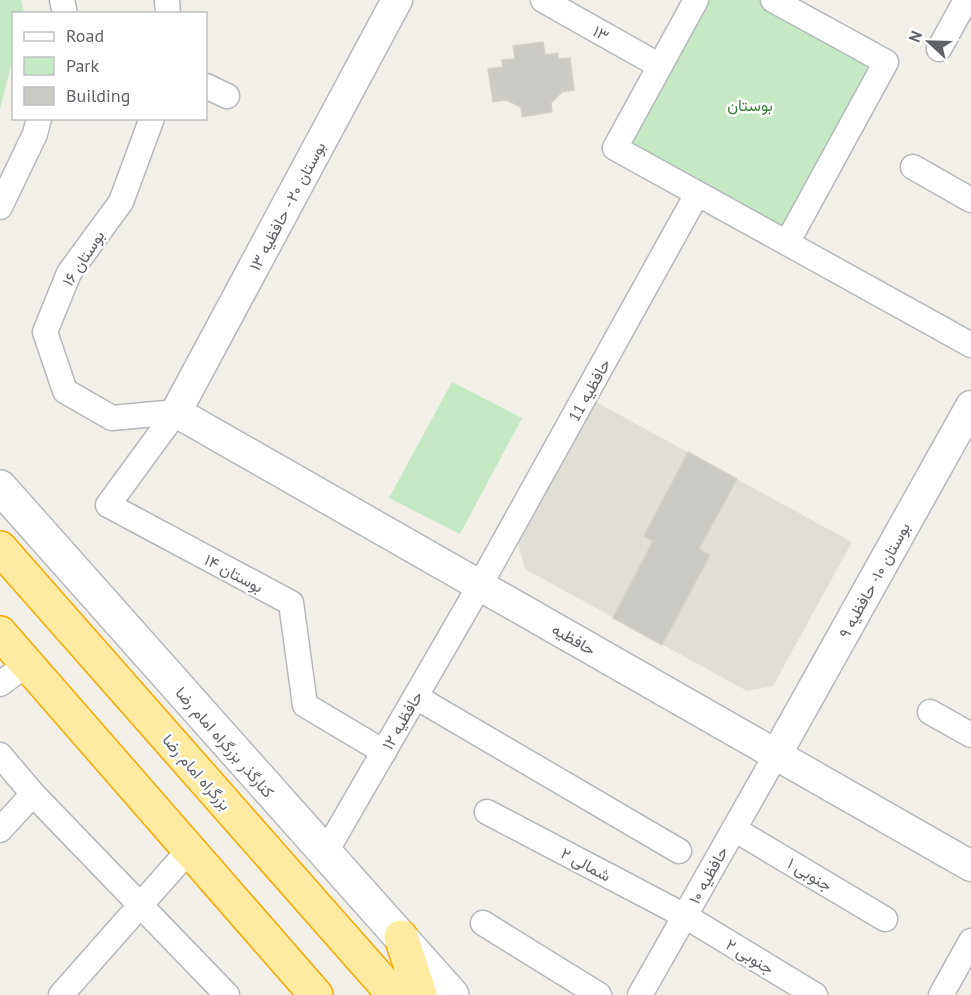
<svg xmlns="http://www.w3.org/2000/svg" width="971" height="995" font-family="'PT Sans',Vazirmatn,sans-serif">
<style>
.education{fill:#e1ded6}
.green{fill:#c5e8c5}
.building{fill:#cccac5;stroke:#d6d1c6;stroke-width:1.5}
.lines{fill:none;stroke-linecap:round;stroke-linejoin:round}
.minor-casing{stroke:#b5b8bc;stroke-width:27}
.tertiary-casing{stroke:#b5b8bc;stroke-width:33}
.secondary-casing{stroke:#b6babf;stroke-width:36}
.trunk-casing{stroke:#f9ab00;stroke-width:36}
.minor{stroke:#fff;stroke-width:24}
.tertiary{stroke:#fff;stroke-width:30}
.secondary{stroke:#fff;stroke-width:33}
.trunk{stroke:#feeaa1;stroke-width:33}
.labels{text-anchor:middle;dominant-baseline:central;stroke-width:5;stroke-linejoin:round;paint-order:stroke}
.street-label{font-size:16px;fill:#5f6368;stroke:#fff}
.park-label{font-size:16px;fill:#348238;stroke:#fff}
</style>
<rect width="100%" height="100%" fill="#f1efe8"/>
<!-- education -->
<polygon class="education" points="596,402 852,542 773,686 747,691 525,569 518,544"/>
<!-- green -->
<g class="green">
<polygon points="0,0 21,0 24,13 14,14 13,57 0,109"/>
<polygon points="698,0 768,0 883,63 786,240 617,147"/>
<polygon points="452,382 522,418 460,534 389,498"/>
</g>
<!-- building -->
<g class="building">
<polygon points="543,42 545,55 558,53 558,59 570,58 574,90 562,92 551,103 552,112 522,117 521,107 506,100 493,102 488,69 503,67 502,60 515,59 513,46"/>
<polygon points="688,452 737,479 699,549 710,555 662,645 613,618 653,541 644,536"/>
</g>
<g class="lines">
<!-- minor casing -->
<g class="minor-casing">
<g id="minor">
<polyline points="62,0 65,14"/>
<polyline points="167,0 168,14"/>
<polyline points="543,0 660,66"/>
<polyline points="696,0 615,148 787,243 886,62 773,0"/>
<polyline points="939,49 966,0"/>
<polyline points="206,86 227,96"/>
<polyline points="152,118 121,202 69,273 45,332 65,391 112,418 176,412"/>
<polyline points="913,167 971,200"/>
<polyline points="0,207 35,134 39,118"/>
<polyline points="787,243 971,345"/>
<polyline points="176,412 108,505 291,603 305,705 384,752"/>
<polyline points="0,684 27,664"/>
<polyline points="416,697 679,851"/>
<polyline points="930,712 971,735"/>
<polyline points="0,755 33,794 227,995"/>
<polyline points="487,812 685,916 815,995"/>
<polyline points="734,829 885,919"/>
<polyline points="0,830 33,794"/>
<polyline points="324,855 480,585 697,194"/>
<polyline points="483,923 599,995"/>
<polyline points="61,995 189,850"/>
<polyline points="640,995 776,755"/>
<polyline points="941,995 971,941"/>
</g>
</g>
<!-- tertiary casing -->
<g class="tertiary-casing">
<g id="tertiary">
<polyline points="397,0 176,412 971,866"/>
<polyline points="776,755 971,406"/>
</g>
</g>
<!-- secondary casing -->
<g class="secondary-casing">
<polyline id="secondary" points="0,487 452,995"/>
</g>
<!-- trunk casing -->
<g class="trunk-casing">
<g id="trunk">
<polyline points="0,548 394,995"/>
<polyline points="0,633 316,995"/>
<polyline points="401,937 420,995"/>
</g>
</g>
<!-- minor -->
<use href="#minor" class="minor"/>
<!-- tertiary -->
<use href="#tertiary" class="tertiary"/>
<!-- secondary -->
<use href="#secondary" class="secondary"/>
<!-- trunk -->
<use href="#trunk" class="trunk"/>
</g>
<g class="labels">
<!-- street labels -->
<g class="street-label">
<text transform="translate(601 33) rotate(30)">۱۳</text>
<text transform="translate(287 206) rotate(-62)">بوستان ۲۰ - حافظیه ۱۳</text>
<text transform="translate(83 258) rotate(-57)">بوستان ۱۶</text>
<text transform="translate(589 390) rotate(-61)">حافظیه 11</text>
<text transform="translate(234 573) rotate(28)">بوستان ۱۴</text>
<text transform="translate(874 580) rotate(-61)">بوستان ۱۰- حافظیه ۹</text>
<text transform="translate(574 639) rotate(30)">حافظیه</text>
<text transform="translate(402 720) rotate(-60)">حافظیه ۱۲</text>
<text transform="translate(225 742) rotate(49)">کنارگذر بزرگراه امام رضا</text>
<text transform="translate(197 772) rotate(49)">بزرگراه امام رضا</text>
<text transform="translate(586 864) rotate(28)">۲ شمالی</text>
<text transform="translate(810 874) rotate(31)">۱ جنوبی</text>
<text transform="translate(708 875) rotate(-61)">حافظیه ۱۰</text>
<text transform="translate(750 956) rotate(31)">۲ جنوبی</text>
</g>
<!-- park labels -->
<g class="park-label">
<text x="750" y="105">بوستان</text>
</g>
</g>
<!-- legend -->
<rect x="12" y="12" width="195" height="108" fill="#ffffff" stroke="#bfc1c3" stroke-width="1.5"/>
<rect x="24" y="32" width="30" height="9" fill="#ffffff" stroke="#bfc1c3" stroke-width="1.5"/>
<text x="66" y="42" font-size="18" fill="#5f6368">Road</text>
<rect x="24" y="57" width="30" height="18" fill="#c5e8c5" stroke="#bfc1c3" stroke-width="1.5"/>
<text x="66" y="72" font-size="18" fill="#5f6368">Park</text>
<rect x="24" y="87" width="30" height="18" fill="#cccac5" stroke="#bfc1c3" stroke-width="1.5"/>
<text x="66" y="102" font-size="18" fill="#5f6368">Building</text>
<!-- north arrow -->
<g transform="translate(929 42) rotate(292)" stroke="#ffffff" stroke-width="4.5" paint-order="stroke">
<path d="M0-4.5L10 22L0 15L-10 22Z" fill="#5f6368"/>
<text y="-9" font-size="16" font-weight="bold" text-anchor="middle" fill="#5f6368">N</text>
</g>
</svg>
